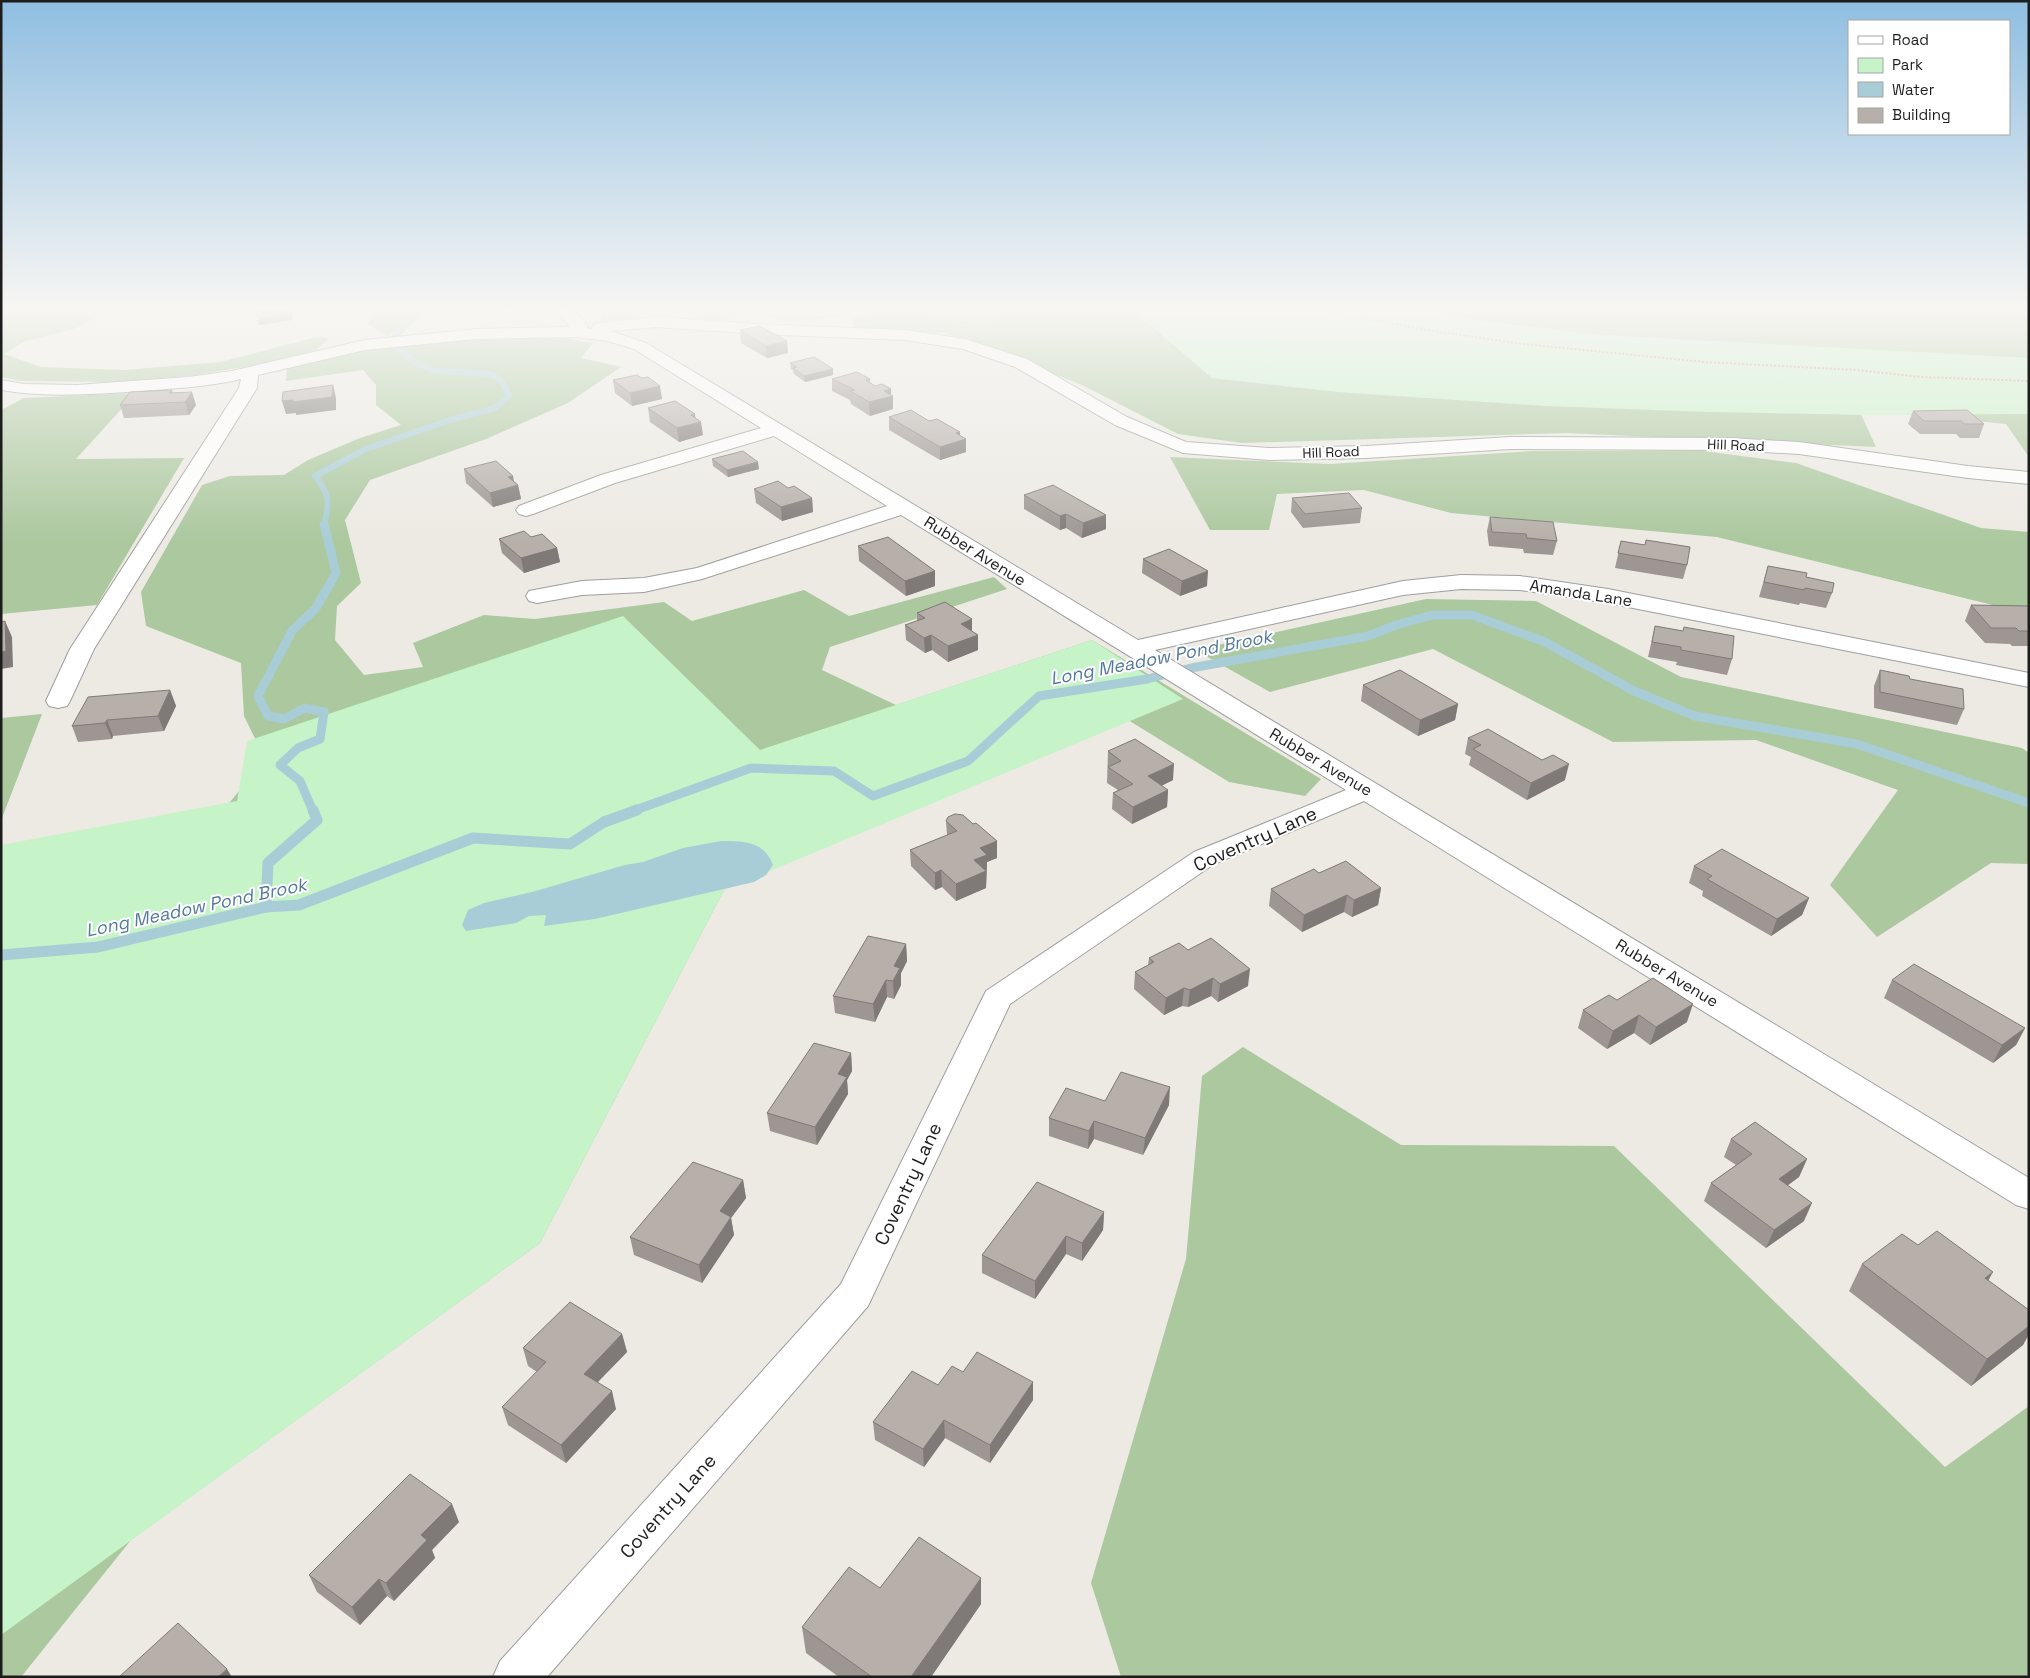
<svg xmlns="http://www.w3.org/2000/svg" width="2030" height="1678" font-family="'Space Grotesk',sans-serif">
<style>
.grass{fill:#cae2b0}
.forest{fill:#abc89e}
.park{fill:#c6f3c8}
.water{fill:#a9cdd6}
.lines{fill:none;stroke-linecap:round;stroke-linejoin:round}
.stream-far2{stroke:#a9cdd6;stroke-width:6}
.stream-far1{stroke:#a9cdd6;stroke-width:9}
.stream{stroke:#a9cdd6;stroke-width:11}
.minor-casing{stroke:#9e9e9e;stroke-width:2}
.path{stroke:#ea8179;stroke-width:2;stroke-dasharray:2 2;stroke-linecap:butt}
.minor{fill:#fff;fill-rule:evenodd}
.wall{fill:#9d9692}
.shaded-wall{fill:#7f7a77}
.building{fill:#b6afaa;stroke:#7f7a77}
.labels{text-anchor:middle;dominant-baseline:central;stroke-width:4;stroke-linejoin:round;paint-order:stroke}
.far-street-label{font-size:14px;fill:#1d1d1d;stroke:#fff}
.street-label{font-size:16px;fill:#1d1d1d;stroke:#fff}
.water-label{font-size:18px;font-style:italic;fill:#52789b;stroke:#fff}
.near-street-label{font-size:19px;fill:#1d1d1d;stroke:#fff}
</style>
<rect width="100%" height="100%" fill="#edeae4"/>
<!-- grass -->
<polygon class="grass" points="745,307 1026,307 980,324 905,312 794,321 744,313"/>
<!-- forest -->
<g class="forest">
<polygon points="1,307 141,307 105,313 74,329 25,341 4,354 41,367 124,370 220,362 317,337 329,339 314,351 257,365 188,376 112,382 21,381 1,377"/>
<polygon points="373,307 436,307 387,336 368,324 374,308"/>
<polygon points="604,307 670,307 634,318 601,321"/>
<polygon points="709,307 745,307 744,313 717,321 693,316"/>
<polygon points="1026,307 1292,307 2029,387 2029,457 2006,424 1859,410 1876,447 1567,433 1242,443 1178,434 1082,385 969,340 943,333 855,329 853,317 905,312 980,324"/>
<polygon points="1335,307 1615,307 1654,311 1739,307 2029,307 2029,375 1760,359"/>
<path d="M 562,338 L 593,343 L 581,358 L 621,367 L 568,403 L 486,439 L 370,480 L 345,520 L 361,583 L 337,606 L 335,640 L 364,675 L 423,667 L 413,643 L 484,615 L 535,619 L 664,602 L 692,621 L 804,590 L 849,616 L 994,577 L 1007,589 L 830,647 L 822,670 L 896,705 L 1092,640 L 1321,779 L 1305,796 L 1229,782 L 1115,712 L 788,833 L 724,890 L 540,1243 L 131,1540 L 21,1677 L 1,1677 L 1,932 L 205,833 L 265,759 L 244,716 L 241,663 L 146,626 L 141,592 L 202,485 L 230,476 L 284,475 L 308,460 L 360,438 L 401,425 L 376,405 L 376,385 L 363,370 L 286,381 L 287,369 C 305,364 323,358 342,354 C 414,339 489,340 562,338 Z"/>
<polygon points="136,393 76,459 184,458 97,605 1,614 1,410 24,398"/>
<polygon points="1532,451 1703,451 1796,463 1981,528 2029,532 2029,614 1717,537 1451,513 1364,490 1277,494 1269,530 1210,530 1170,457 1330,464"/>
<polygon points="1426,599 1536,601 1681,677 2022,748 2029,753 2029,864 1991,863 1877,937 1830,885 1898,790 1756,740 1613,742 1433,649 1270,692 1195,650"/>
<polygon points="42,714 2,818 1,819 1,718"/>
<polygon points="1243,1047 1401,1145 1614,1146 1945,1467 2029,1406 2029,1677 1121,1677 1091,1583 1186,1259 1202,1076"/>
</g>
<!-- park -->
<g class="park">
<polygon points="1120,307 1393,307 1499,323 1604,335 2029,358 2029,414 1870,415 1708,412 1545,406 1338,392 1212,378 1135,312"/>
<polygon points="623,616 760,750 1092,640 1183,699 724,890 540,1243 1,1635 1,845 237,801 247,741"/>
</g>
<!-- water -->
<path class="water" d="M 721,841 C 744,841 764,841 773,865 L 766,875 L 754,882 L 595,919 L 544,926 L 546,915 L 529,916 L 516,923 L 466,931 L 462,925 L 468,910 L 484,903 L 532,892 L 625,865 L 643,862 L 683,848 Z"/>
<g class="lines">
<!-- stream-far2 -->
<path class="stream-far2" d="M 324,525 C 330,503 330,494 315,476 L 366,449 L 450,420 L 495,408 L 509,396 C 505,385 501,379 491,374 L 435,371 L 416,363 L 395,346 L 395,336 L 426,307"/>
<!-- stream-far1 -->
<g class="stream-far1">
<polyline points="313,811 300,781 280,765 298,748 320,739 324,712 305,708 284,719 268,716 258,696 292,631 316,608 336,573 324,524"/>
<polyline points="633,811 751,768 834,771 873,796 968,761 1039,696 1147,679 1191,668 1368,636 1396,625 1432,615 1472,615 1545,642 1634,691 1695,716 1857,744 2029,803"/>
</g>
<!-- stream -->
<g class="stream">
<polyline points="266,907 268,863 317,820 313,810"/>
<polyline points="1,955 98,947 266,907 299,905 473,838 570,844 604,822 637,810"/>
</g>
<!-- minor casing -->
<g class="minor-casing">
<path id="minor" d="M 553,307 L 570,307 L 588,326 L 586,328 L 592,329 L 593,325 L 599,323 L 656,317 L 758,324 L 905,330 L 965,339 L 1027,359 L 1127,417 L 1186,442 L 1269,448 L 1366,446 L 1510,437 L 1729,438 L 1799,442 L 1968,466 L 2029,472 L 2029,484 L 1968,478 L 1799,454 L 1729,450 L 1510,449 L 1366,458 L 1269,460 L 1183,453 L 1115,425 L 1015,367 L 963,349 L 905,340 L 758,334 L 656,327 L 611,331 L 646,343 L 1138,640 L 1403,581 L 1461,575 L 1520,576 L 1608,589 L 2029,673 L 2029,687 L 1608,603 L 1520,590 L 1461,589 L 1403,595 L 1155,650 L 2029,1178 L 2029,1209 L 2016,1205 L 1364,801 L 1214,864 L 1010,1004 L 868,1306 L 547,1677 L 493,1677 L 500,1661 L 841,1284 L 986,991 L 1194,852 L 1346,790 L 901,515 L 702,579 L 644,592 L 582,595 L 537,603 L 529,601 L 526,596 L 529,591 L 582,581 L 644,578 L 697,568 L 887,506 L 774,436 L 615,483 L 533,514 L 526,516 L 519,514 L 516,510 L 519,506 L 601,475 L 761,428 L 634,349 L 608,341 L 575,337 L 476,339 L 365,350 L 258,375 L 257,388 L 94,649 L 70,701 L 67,706 L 58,708 L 49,706 L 46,701 L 70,649 L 239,388 L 241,379 C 208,387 175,388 142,391 C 95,394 48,398 1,390 L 1,380 L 24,384 L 77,385 L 188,377 L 232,371 L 365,340 L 476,329 L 570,327 Z"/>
</g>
<!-- path -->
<polyline class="path" points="1306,307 1426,330 1523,344 1704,362 1857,370 1921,377 2029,381"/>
<!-- minor -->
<use href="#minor" class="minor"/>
</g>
<!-- wall -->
<g class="wall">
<polygon points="740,330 788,353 767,358 741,343"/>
<polygon points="790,363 833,375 805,382 794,374 793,370 791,369"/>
<polygon points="642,378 662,399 632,406 615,393 613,380"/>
<polygon points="832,379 870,379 870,383 875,386 891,389 891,395 893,396 893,409 870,416 851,404 850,400 832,391"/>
<polygon points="172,390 173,393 196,405 189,415 124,418 120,405"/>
<polygon points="648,408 695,418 703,435 679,442 650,422"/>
<polygon points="1913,411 1984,424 1979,438 1960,438 1956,434 1920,434 1908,424"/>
<polygon points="889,417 929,421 960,432 960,436 966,439 966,452 940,460 889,430"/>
<polygon points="712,459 759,469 728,477 713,466"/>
<polygon points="464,469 515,482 518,485 521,499 493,507 466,483"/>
<polygon points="788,488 812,498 813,512 782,521 756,503 754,489"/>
<polygon points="1024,495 1106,515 1106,529 1082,538 1066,528 1060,530 1024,509"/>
<polygon points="1292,498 1362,508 1360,523 1303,528 1291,512"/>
<polygon points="1490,517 1557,541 1553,555 1524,553 1523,549 1489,546 1487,531"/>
<polygon points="531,537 557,548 560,562 524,573 502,553 499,539"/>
<polygon points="1621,541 1687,565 1683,579 1615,568"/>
<polygon points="858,546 935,586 906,596 859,561"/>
<polygon points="1143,559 1207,586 1180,596 1142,573"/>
<polygon points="1768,566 1806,577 1832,593 1826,608 1800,603 1799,605 1759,597"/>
<polygon points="1971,605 2029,606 2029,646 2012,646 2010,644 1985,643 1965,621"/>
<polygon points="917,613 972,619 972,631 978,650 948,662 932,650 925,653 906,640 905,625 917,621"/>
<polygon points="1655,626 1683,631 1684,627 1732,659 1727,675 1676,665 1677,662 1648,657"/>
<polygon points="1880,670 1964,709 1957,725 1874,708 1874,686"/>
<polygon points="1363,685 1458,704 1455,720 1418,736 1361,701"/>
<polygon points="170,690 176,706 164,731 113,736 112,739 78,742 72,726"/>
<polygon points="1468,738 1542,760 1565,780 1527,800 1469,765 1471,757 1465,754"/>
<polygon points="1108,751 1173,780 1161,786 1168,790 1167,807 1132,824 1112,809 1113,793 1118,790 1107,783"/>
<polygon points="946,821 973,824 997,841 997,858 987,862 986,888 956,901 942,887 935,890 911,866 910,850 947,835"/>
<polygon points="1694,866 1809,898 1802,915 1771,936 1702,896 1703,891 1689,883"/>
<polygon points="1319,873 1381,888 1378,905 1352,917 1344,912 1302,932 1269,906 1271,889"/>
<polygon points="906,944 907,961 901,973 901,985 894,999 887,997 875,1022 835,1013 833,996"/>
<polygon points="1188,950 1248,986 1218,1002 1211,996 1188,1007 1182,1006 1164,1015 1134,989 1135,972 1148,965 1149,958"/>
<polygon points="1892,980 2025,1028 2016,1045 1993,1063 1884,998"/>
<polygon points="1617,1000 1687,1022 1650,1045 1634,1033 1607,1049 1578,1028 1583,1010"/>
<polygon points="851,1053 852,1071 847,1080 848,1094 817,1145 770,1131 767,1113"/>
<polygon points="1105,1101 1169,1105 1143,1155 1094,1139 1088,1149 1049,1136 1049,1118"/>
<polygon points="1731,1139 1807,1159 1799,1177 1787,1186 1804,1221 1766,1248 1704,1201 1711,1183 1736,1165 1724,1157"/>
<polygon points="743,1180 746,1198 731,1218 734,1235 702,1283 634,1255 630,1237"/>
<polygon points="1104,1212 1103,1230 1082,1261 1066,1254 1035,1299 982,1273 982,1255"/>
<polygon points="1918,1245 1988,1281 2029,1310 2029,1334 2023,1345 1971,1386 1849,1291 1862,1264"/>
<polygon points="622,1334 627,1352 598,1382 616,1409 566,1463 508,1425 502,1407 537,1372 528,1366 523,1348"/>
<polygon points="963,1372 1033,1400 990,1463 945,1438 924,1467 875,1440 873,1422 938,1385"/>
<polygon points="459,1522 432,1550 435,1558 394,1601 387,1596 360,1625 317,1592 309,1575"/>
<polygon points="880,1588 981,1604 931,1677 839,1677 806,1653 802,1627"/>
</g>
<!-- shaded-wall -->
<g class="shaded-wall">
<polygon points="292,314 293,320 259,325 258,319"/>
<polygon points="787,341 788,353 767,358 766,346"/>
<polygon points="833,369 833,375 805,382 804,376"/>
<polygon points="333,385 336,398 336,410 296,415 296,413 286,414 282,401"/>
<polygon points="660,386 662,399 632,406 630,393"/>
<polygon points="891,389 891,396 893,396 893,409 870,416 869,402 884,391"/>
<polygon points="192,392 196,405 189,415 185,402"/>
<polygon points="695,414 696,424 701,422 703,435 679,442 677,428 691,415"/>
<polygon points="960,432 960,441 966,439 966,452 940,460 940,447 956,433"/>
<polygon points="758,462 759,469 728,477 727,470"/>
<polygon points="513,476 515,486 518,485 521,499 493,507 490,493 508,477"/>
<polygon points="812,498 813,512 782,521 781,507"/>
<polygon points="1066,514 1066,528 1060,530 1060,516"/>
<polygon points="1106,515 1106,529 1082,538 1083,523"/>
<polygon points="557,548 560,562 524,573 521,558"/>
<polygon points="935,571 935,586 906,596 905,581"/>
<polygon points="1208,571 1207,586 1180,596 1182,581"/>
<polygon points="972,619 972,634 961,624"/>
<polygon points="5,621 12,637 13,667 1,669 1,652"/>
<polygon points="931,635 932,650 925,653 924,638"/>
<polygon points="978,635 978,650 948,662 948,646"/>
<polygon points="170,690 176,706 164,731 158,716"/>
<polygon points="1458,704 1455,720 1418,736 1420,720"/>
<polygon points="107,720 113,736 112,739 105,723"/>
<polygon points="1174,764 1173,780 1147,793 1148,776"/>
<polygon points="1569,764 1565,780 1527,800 1531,783"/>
<polygon points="1168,790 1167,807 1132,824 1133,807"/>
<polygon points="997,841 997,858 987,862 986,888 956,901 956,884 974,860 980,848"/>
<polygon points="941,870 942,887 935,890 935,873"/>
<polygon points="1381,888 1378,905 1352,917 1354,900"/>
<polygon points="1347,895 1344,912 1302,932 1304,915"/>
<polygon points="1809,898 1802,915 1771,936 1777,919"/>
<polygon points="906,944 907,961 901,973 901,985 894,999 893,981 894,966"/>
<polygon points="1250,969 1248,986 1218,1002 1220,984"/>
<polygon points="1213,978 1211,996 1188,1007 1190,990"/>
<polygon points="886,980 887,997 875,1022 873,1004"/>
<polygon points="1184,988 1182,1006 1164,1015 1166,998"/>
<polygon points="1693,1004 1687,1022 1650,1045 1656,1027"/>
<polygon points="1639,1015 1634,1033 1607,1049 1613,1031"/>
<polygon points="2025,1028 2016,1045 1993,1063 2002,1045"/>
<polygon points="851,1053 852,1071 847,1080 848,1094 817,1145 815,1127 838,1074"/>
<polygon points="1170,1087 1169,1105 1143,1155 1145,1138"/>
<polygon points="1094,1121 1094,1139 1088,1149 1089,1131"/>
<polygon points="1807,1159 1799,1177 1771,1197 1779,1179"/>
<polygon points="743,1180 746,1198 731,1218 734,1235 702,1283 699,1265 720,1211"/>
<polygon points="1812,1203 1804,1221 1766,1248 1774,1230"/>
<polygon points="1104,1212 1103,1230 1082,1261 1082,1243"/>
<polygon points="1066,1236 1066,1254 1035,1299 1035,1281"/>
<polygon points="1993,1272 1978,1299 1985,1278"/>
<polygon points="2029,1326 2029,1334 2023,1345 1971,1386 1987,1359"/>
<polygon points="622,1334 627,1352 588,1392 584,1374"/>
<polygon points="1033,1382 1033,1400 990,1463 990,1445"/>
<polygon points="612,1391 616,1409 566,1463 561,1445"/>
<polygon points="944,1420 945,1438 924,1467 923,1449"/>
<polygon points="452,1504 459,1522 432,1550 435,1558 394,1601 386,1583 421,1535"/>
<polygon points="981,1578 981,1604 931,1677 911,1677"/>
<polygon points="379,1579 387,1596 360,1625 352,1607"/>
<polygon points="227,1669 232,1677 218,1677"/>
</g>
<!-- building -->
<g class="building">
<polygon points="261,307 288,307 292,314 258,319 253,308"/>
<polygon points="760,326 787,341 766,346 740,330"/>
<polygon points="814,357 833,369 804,376 793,368 797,367 790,363"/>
<polygon points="857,372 870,379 866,380 875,386 882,384 891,389 884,391 893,396 869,402 850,391 855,390 832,379"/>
<polygon points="637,375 642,378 648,377 660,386 630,393 613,380"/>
<polygon points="333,385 332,397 293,402 293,400 282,401 283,392"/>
<polygon points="172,390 169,393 192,392 185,402 120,405 130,392"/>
<polygon points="675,401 695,414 691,415 701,422 677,428 648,408"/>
<polygon points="911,410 929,421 937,419 960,432 956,433 966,439 940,447 889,417"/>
<polygon points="1967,410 1984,424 1965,424 1961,421 1924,421 1913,411"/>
<polygon points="743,451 758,462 727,470 712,459"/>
<polygon points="496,461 513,476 508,477 518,485 490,493 464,469"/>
<polygon points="778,481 788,488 794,486 812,498 781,507 754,489"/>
<polygon points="1053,485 1106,515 1083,523 1066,514 1060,516 1024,495"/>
<polygon points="1349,493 1362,508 1305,514 1292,498"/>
<polygon points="1490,517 1553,522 1557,541 1527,538 1526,534 1492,532"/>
<polygon points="524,531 531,537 542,534 557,548 521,558 499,539"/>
<polygon points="888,537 935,571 905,581 858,546"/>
<polygon points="1646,540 1690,547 1687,565 1618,553 1621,541 1645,545"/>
<polygon points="1169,549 1208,571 1182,581 1143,559"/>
<polygon points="1768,566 1807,573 1806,577 1834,583 1832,593 1805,588 1804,590 1764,582"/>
<polygon points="945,602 972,619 961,624 978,635 948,646 931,635 924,638 905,625 925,618 917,613"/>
<polygon points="1971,605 2029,606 2029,631 2019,631 2016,628 1991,628"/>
<polygon points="5,621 6,651 1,652 1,622"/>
<polygon points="1655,626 1683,631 1684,627 1734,636 1732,659 1681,650 1681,647 1652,642"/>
<polygon points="1400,670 1458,704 1420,720 1363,685"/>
<polygon points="1880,670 1909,676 1910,679 1963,689 1964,709 1880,692"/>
<polygon points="170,690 158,716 107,720 105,723 72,726 88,697"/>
<polygon points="1488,729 1542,760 1553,755 1569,764 1531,783 1473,749 1481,745 1468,738"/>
<polygon points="1135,739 1174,764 1148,776 1168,790 1133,807 1113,793 1133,784 1108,767 1121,761 1108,751"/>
<polygon points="955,814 963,815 973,824 976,823 997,841 980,848 987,855 974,860 986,871 956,884 941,870 935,873 910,850 957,831 946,821 948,817"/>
<polygon points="1722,849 1809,898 1777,919 1707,879 1712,876 1694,866"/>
<polygon points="1346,861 1381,888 1354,900 1347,895 1304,915 1271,889 1314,869 1319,873"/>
<polygon points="868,936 906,944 894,966 900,968 893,981 886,980 873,1004 833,996"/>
<polygon points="1211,938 1250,969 1220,984 1213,978 1190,990 1184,988 1166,998 1135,972 1154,962 1149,958 1179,943 1188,950"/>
<polygon points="1914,964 2025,1028 2002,1045 1892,980"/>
<polygon points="1653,978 1693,1004 1656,1027 1639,1015 1613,1031 1583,1010 1609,995 1617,1000"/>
<polygon points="814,1043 851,1053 838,1074 847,1077 815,1127 767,1113"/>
<polygon points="1121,1072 1170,1087 1145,1138 1094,1121 1089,1131 1049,1118 1066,1088 1105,1101"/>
<polygon points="1755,1122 1807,1159 1779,1179 1812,1203 1774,1230 1711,1183 1752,1154 1731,1139"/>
<polygon points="693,1162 743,1180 720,1211 731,1217 699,1265 630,1237"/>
<polygon points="1037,1182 1104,1212 1082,1243 1066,1236 1035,1281 982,1255"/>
<polygon points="1937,1231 1993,1272 1985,1278 2029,1310 2029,1326 1987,1359 1862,1264 1902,1234 1918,1245"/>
<polygon points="570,1302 622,1334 584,1374 612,1391 561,1445 502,1407 546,1362 523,1348"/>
<polygon points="977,1352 1033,1382 990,1445 944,1420 923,1449 873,1422 912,1371 938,1385 952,1366 963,1372"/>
<polygon points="410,1474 452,1504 421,1535 427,1540 386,1583 379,1579 352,1607 309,1575"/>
<polygon points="919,1537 981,1578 911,1677 872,1677 802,1627 849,1567 880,1588"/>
<polygon points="178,1623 227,1669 218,1677 119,1677"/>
</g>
<!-- sky -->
<linearGradient id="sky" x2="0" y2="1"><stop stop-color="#8fbee1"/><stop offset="0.57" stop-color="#f7f6f3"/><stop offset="1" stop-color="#f7f6f3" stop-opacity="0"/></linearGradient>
<rect width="2030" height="542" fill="url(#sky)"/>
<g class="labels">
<!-- far-street labels -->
<g class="far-street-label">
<text transform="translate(1736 445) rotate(2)">Hill Road</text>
<text transform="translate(1331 452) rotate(-2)">Hill Road</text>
</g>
<!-- street labels -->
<g class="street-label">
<text transform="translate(975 551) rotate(32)">Rubber Avenue</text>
<text transform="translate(1581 593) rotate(9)">Amanda Lane</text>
<text transform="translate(1321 762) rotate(31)">Rubber Avenue</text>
<text transform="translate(1667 973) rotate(31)">Rubber Avenue</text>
</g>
<!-- water labels -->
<g class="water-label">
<text transform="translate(1161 657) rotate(-11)">Long Meadow Pond Brook</text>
<text transform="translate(196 907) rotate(-12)">Long Meadow Pond Brook</text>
</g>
<!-- near-street labels -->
<g class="near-street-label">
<text transform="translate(1255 839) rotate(-24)">Coventry Lane</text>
<text transform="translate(908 1184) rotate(-65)">Coventry Lane</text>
<text transform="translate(668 1506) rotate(-48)">Coventry Lane</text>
</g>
</g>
<!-- border -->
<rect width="2030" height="1678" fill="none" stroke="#1d1d1d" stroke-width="5"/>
<!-- legend -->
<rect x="1848" y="20" width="162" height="115" fill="#ffffff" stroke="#a5a5a5"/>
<rect x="1858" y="36" width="25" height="8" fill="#ffffff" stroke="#a5a5a5"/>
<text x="1892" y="45" font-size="15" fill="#1d1d1d">Road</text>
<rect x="1858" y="58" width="25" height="15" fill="#c6f3c8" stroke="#a5a5a5"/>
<text x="1892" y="70" font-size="15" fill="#1d1d1d">Park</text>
<rect x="1858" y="82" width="25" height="15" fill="#a9cdd6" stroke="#a5a5a5"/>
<text x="1892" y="95" font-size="15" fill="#1d1d1d">Water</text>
<rect x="1858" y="108" width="25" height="15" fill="#b6afaa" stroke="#a5a5a5"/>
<text x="1892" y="120" font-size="15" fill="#1d1d1d">Building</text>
</svg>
